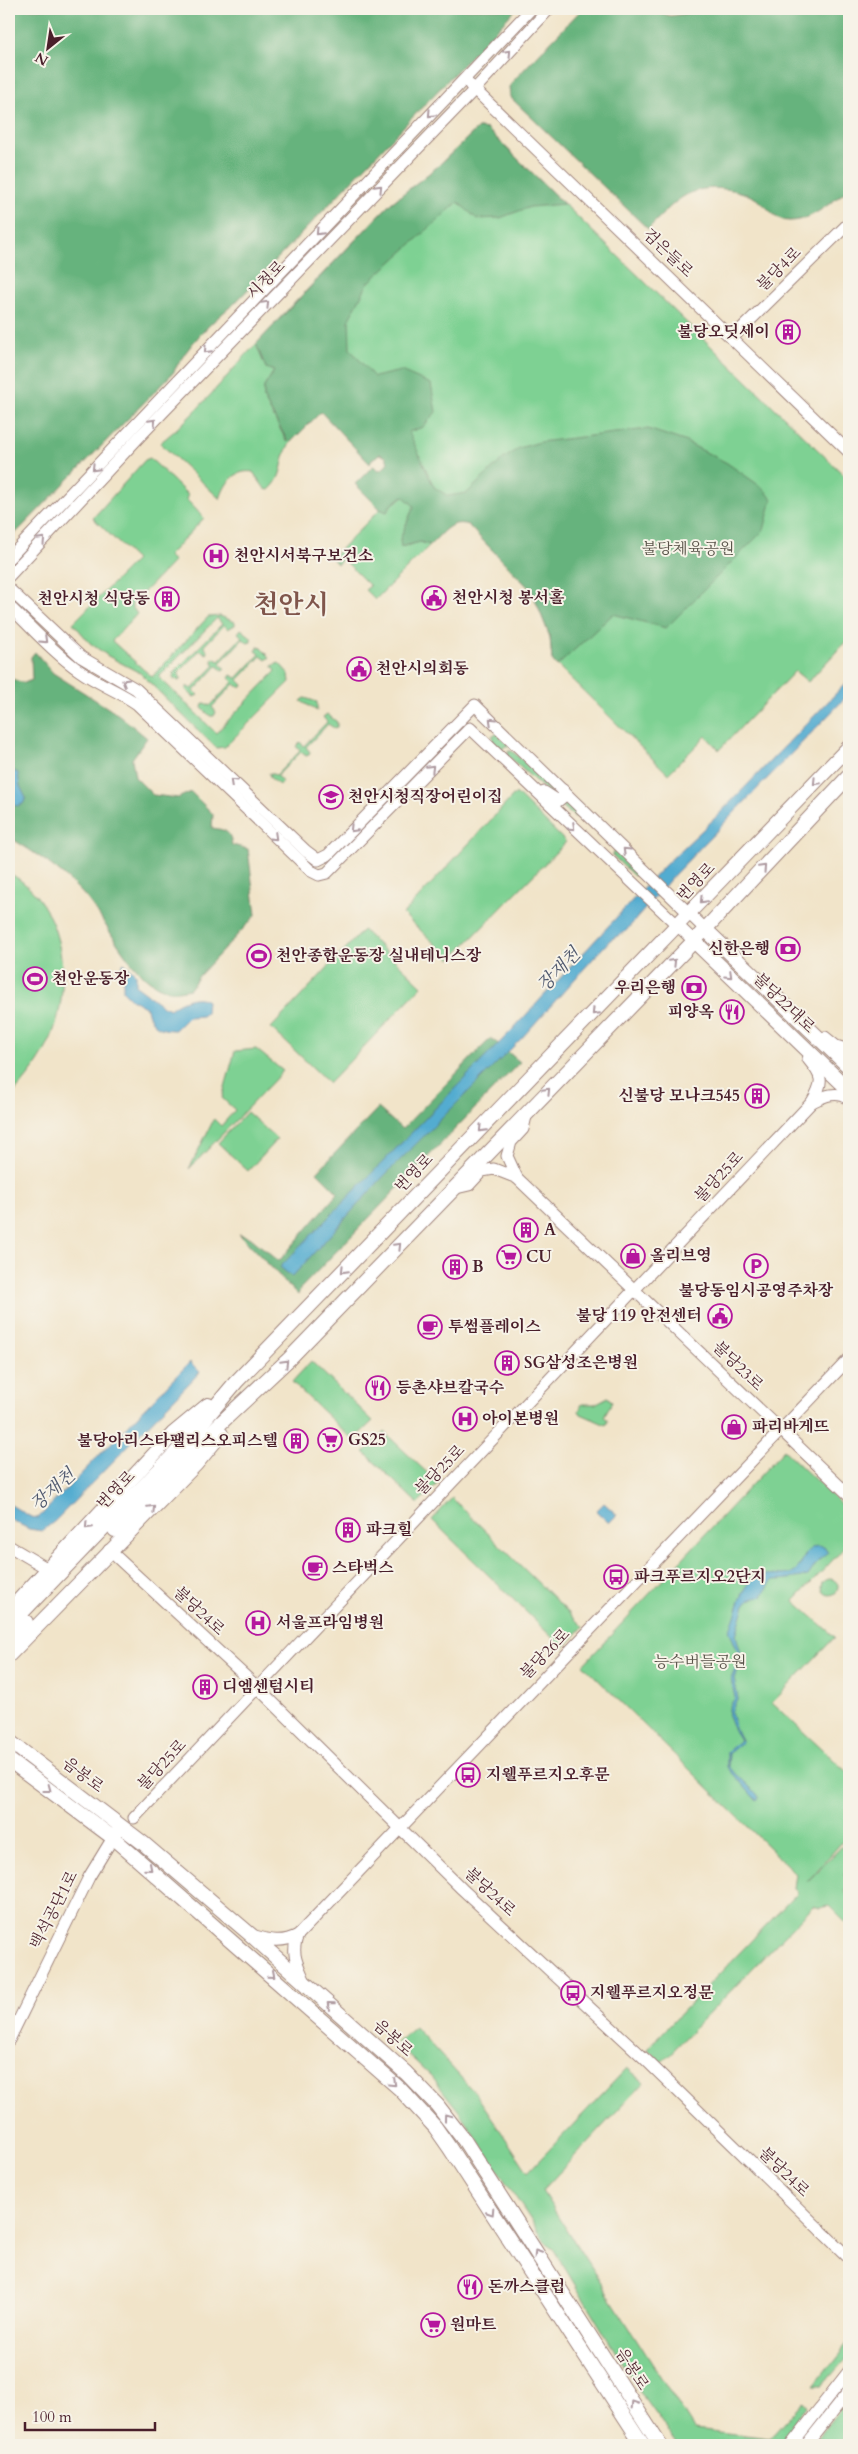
<svg xmlns="http://www.w3.org/2000/svg" width="858" height="2454" font-family="Cardo,'Noto Serif KR',serif">
<style>
.green{fill:#7ed193;stroke:#64785f}
.forest{fill:#66b37d;stroke:#586954}
.water{fill:#53acd0;stroke:#4e667e}
.lines{fill:none;stroke-linecap:round;stroke-linejoin:round}
.minor-casing{stroke:#9e827a;stroke-width:13}
.major-casing{stroke:#9e827a;stroke-width:16}
.minor{stroke:#fff;stroke-width:11}
.major{stroke:#fff;stroke-width:14}
.oneway{stroke:#ae9aa0}
.labels{text-anchor:middle;dominant-baseline:central;stroke-width:4;stroke-linejoin:round;paint-order:stroke}
.street-label{font-size:16px;fill:#4a1f2b;stroke:#f7f3e8}
.poi-label{font-size:16px;font-weight:bold;fill:#4a1f2b;stroke:#f7f3e8;text-anchor:start}
.park-label{font-size:16px;fill:#5a544a;stroke:#f7f3e8}
.water-label{font-size:18px;font-style:italic;fill:#4e576d;stroke:#f7f3e8}
.town-label{font-size:26px;font-weight:bold;fill:#80564c;stroke:#f7f3e8}
</style>
<rect width="100%" height="100%" fill="#f7f3e8"/>
<filter id="ink" filterUnits="userSpaceOnUse"><feTurbulence type="fractalNoise" baseFrequency=".02" numOctaves="2"/><feDisplacementMap in="SourceGraphic" scale="10" xChannelSelector="R" yChannelSelector="G"/><feConvolveMatrix kernelMatrix="1 2 1 2 8 2 1 2 1" color-interpolation-filters="sRGB"/></filter>
<filter id="wash" filterUnits="userSpaceOnUse"><feTurbulence type="fractalNoise" baseFrequency=".0096" numOctaves="4" result="noise"/><feDisplacementMap in="SourceGraphic" scale="20" xChannelSelector="R" yChannelSelector="G"/><feGaussianBlur stdDeviation="1.12" result="paint"/><feColorMatrix in="noise" values="0 0 0 0 0 0 0 0 0 0 0 0 0 0 0 0 0 1.4 0 .05"/><feComposite in="paint" operator="in"/></filter>
<g filter="url(#wash)">
<rect width="100%" height="100%" fill="#f1e4c9"/>
<!-- green -->
<g class="green">
<polygon points="478,128 487,129 849,480 849,638 808,682 795,671 719,750 706,736 668,774 552,660 550,637 532,591 274,324 390,204 437,167"/>
<path d="M 256,344 L 266,368 L 274,371 L 264,387 L 264,399 L 286,440 L 292,441 C 278,458 287,474 269,490 L 265,489 L 253,472 C 235,469 225,483 220,499 L 160,443 C 197,414 224,378 256,344 Z"/>
<polygon points="150,458 188,495 186,499 204,518 168,556 174,561 131,605 137,614 112,641 152,677 208,617 220,616 235,622 235,625 228,629 224,625 204,646 208,652 207,654 200,650 178,673 181,679 179,681 173,678 174,672 222,624 217,618 159,677 216,733 276,671 272,666 279,663 289,674 290,682 225,747 216,748 140,673 108,656 90,643 73,623 136,560 93,518 145,460"/>
<polygon points="404,496 414,506 405,527 401,547 420,542 430,545 375,600 365,590 370,586 343,559 337,564 332,558 380,509 387,512 390,506"/>
<polygon points="241,629 251,637 251,642 248,643 243,639 220,663 225,669 222,670 217,666 194,691 198,695 194,697 186,690 186,686 192,689 215,665 212,661 213,658 219,661 242,637 238,633"/>
<polygon points="259,646 270,657 266,660 261,656 238,680 243,685 241,688 234,684 212,707 216,712 214,716 210,716 202,708 203,704 205,703 210,706 233,682 229,678 231,675 237,678 260,654 256,651"/>
<polygon points="305,698 317,702 317,711 301,701"/>
<path d="M 327,714 L 337,722 L 337,727 L 334,728 L 328,724 L 306,747 L 310,752 L 309,755 L 306,756 L 301,752 L 277,776 L 282,782 L 280,785 C 275,783 269,778 269,773 L 276,775 L 300,751 L 296,746 L 300,742 L 304,746 L 327,722 L 323,717 Z"/>
<polygon points="497,733 510,746 505,746 502,750 493,741 492,736"/>
<polygon points="508,751 512,751 562,795 554,798 508,756"/>
<polygon points="516,793 566,842 451,959 403,914"/>
<polygon points="567,799 579,812 575,817 556,802"/>
<polygon points="615,850 639,871 634,876 612,855"/>
<path d="M 9,873 C 65,903 73,985 51,1038 C 42,1060 25,1081 9,1098 Z"/>
<polygon points="363,930 422,986 329,1083 271,1028"/>
<polygon points="256,1049 283,1071 189,1169 214,1119 221,1126 235,1110 222,1098 235,1051"/>
<polygon points="247,1112 277,1139 248,1171 218,1143"/>
<polygon points="311,1361 373,1421 353,1440 292,1382"/>
<polygon points="608,1397 612,1402 604,1416 608,1421 606,1425 581,1414 579,1411 582,1404 595,1404"/>
<polygon points="384,1432 438,1483 418,1504 364,1452"/>
<polygon points="784,1450 849,1512 849,1543 794,1601 835,1637 772,1703 849,1774 849,1834 807,1882 849,1839 849,1868 844,1874 847,1887 844,1891 849,1896 849,1926 829,1906 820,1908 813,1906 662,2062 647,2049 798,1892 794,1888 796,1874 583,1665"/>
<polygon points="452,1498 583,1627 563,1648 432,1520"/>
<circle cx="830" cy="1587" r="8"/>
<polygon points="415,2027 476,2094 528,2172 627,2068 644,2082 542,2191 694,2429 770,2438 803,2401 807,2406 794,2422 780,2445 678,2445 637,2388 554,2250 544,2240 458,2110 432,2077 396,2043"/>
<polygon points="849,2341 849,2355 822,2386 814,2386"/>
<polygon points="849,2398 849,2439 841,2445 811,2445"/>
</g>
<!-- forest -->
<g class="forest">
<path d="M 9,9 L 516,9 L 235,303 C 210,323 188,344 173,373 L 17,532 L 9,536 Z"/>
<path d="M 582,9 L 649,9 L 670,16 L 691,13 L 695,9 L 849,9 L 849,189 C 831,202 812,221 789,221 C 776,221 768,207 758,200 C 749,194 736,190 725,189 C 687,184 673,204 648,229 L 510,97 L 509,87 L 514,80 Z"/>
<path d="M 478,128 L 487,129 L 564,204 L 530,207 L 500,218 L 477,219 L 458,202 L 368,283 L 349,319 L 350,349 L 374,377 L 401,371 L 431,384 L 436,412 L 423,427 L 409,432 L 434,487 L 448,496 L 467,493 L 502,460 L 519,448 L 540,442 L 648,429 L 684,441 L 727,463 L 763,488 L 772,499 L 764,530 L 666,628 L 613,614 L 557,666 L 552,660 L 550,637 L 532,591 L 468,525 C 450,519 443,533 430,545 L 420,542 L 401,547 L 400,539 L 414,506 L 403,496 L 390,506 L 387,512 L 380,509 L 355,484 L 373,466 L 379,470 L 383,469 L 388,462 L 386,457 L 380,454 L 372,459 L 370,464 L 321,412 L 292,441 L 287,440 L 264,399 L 264,387 L 274,371 L 266,368 L 256,344 L 390,204 L 437,167 Z"/>
<path d="M 35,652 L 53,673 L 119,715 L 147,738 L 132,759 L 135,777 L 153,795 L 178,798 L 191,792 L 213,814 L 212,828 C 226,830 230,831 232,845 L 248,849 L 256,915 L 199,976 L 190,989 C 184,990 176,992 171,991 C 131,983 108,920 82,893 C 61,870 35,853 9,837 L 9,678 L 24,683 L 32,680 L 31,657 Z"/>
<polygon points="491,1038 520,1062 300,1289 298,1295 239,1234 251,1238 279,1261 338,1193 317,1172 378,1108 402,1129"/>
</g>
<!-- water -->
<g class="water">
<polygon points="849,680 849,694 674,875 625,932 610,940 520,1040 383,1177 292,1277 280,1267 511,1031 665,865 716,817"/>
<polygon points="9,769 18,773 20,786 26,798 23,804 17,806 9,804"/>
<path d="M 124,963 L 136,974 L 136,986 L 163,1006 L 170,1009 C 178,1002 197,993 207,1001 L 206,1013 L 202,1016 L 188,1017 L 175,1030 C 158,1030 150,1025 147,1008 L 131,999 L 123,991 L 123,976 L 119,968 Z"/>
<polygon points="190,1362 200,1372 55,1521 42,1531 29,1529 9,1519 9,1504 31,1517 38,1518 43,1513"/>
<polygon points="604,1503 617,1515 609,1523 596,1511"/>
<path d="M 817,1546 L 824,1547 L 828,1553 L 819,1560 L 808,1576 C 796,1578 785,1580 773,1580 L 762,1596 L 749,1600 L 745,1605 L 736,1635 L 743,1661 L 734,1678 L 738,1698 L 731,1712 L 735,1728 L 742,1742 L 729,1753 L 728,1766 L 757,1794 L 759,1798 L 757,1801 L 727,1767 L 727,1752 L 740,1740 C 735,1732 726,1719 729,1709 C 730,1705 733,1701 735,1698 L 731,1679 L 740,1657 L 729,1630 C 740,1612 739,1579 765,1575 C 776,1573 786,1578 795,1571 C 805,1563 802,1550 817,1546 Z"/>
</g>
</g>
<g filter="url(#ink)">
<g class="lines">
<!-- minor casing -->
<g class="minor-casing">
<g id="minor">
<polyline points="470,85 849,452"/>
<polyline points="732,338 849,223"/>
<polyline points="9,558 531,9"/>
<polyline points="9,576 140,436 475,89 549,9"/>
<polyline points="9,589 81,657 136,689 306,851 318,860 328,855 475,705 705,929"/>
<path d="M 9,606 C 32,628 54,653 80,671 C 98,684 119,691 137,704 L 311,871 L 319,875 L 327,873 L 470,728 L 694,941"/>
<polyline points="544,792 558,801 564,796 563,790"/>
<polyline points="825,1037 836,1046 849,1050"/>
<path d="M 812,1102 C 824,1096 837,1090 849,1099"/>
<polyline points="517,1178 507,1156 511,1142 523,1129 527,1112"/>
<polyline points="452,1189 469,1185 482,1171 494,1169 517,1178 849,1495"/>
<polyline points="9,1546 48,1569"/>
<polyline points="109,1550 257,1687 462,1889 645,2059 849,2258"/>
<path d="M 134,1818 L 812,1102 C 824,1081 823,1077 808,1059"/>
<path d="M 251,1935 C 269,1940 281,1944 298,1935 L 849,1359"/>
<path d="M 298,1935 C 290,1953 298,1965 305,1982"/>
<polyline points="9,2040 89,1877 117,1831"/>
<polyline points="791,2445 849,2371"/>
<polyline points="806,2445 849,2391"/>
</g>
</g>
<!-- major casing -->
<g class="major-casing">
<g id="major">
<polyline points="705,929 849,1067"/>
<polyline points="694,941 849,1090"/>
<polyline points="115,1530 194,1448 289,1359 694,941 849,776"/>
<polyline points="9,1611 173,1434 208,1405"/>
<polyline points="9,1626 184,1444 236,1382 849,747"/>
<polyline points="9,1640 26,1622"/>
<polyline points="9,1655 196,1464 221,1434"/>
<polyline points="9,1741 143,1843 251,1935 406,2073 437,2105 464,2140 660,2445"/>
<polyline points="9,1760 112,1837 400,2089 435,2127 449,2147 643,2445"/>
</g>
</g>
<!-- minor -->
<use href="#minor" class="minor"/>
<!-- major -->
<use href="#major" class="major"/>
</g>
<!-- one-way arrows -->
<defs><path id="oneway-chevron" d="M-2-3.5L2.5 0L-2 3.5" fill="none" stroke-width="1.6" stroke-linecap="round" stroke-linejoin="round" transform="scale(1.25)"/></defs>
<g class="oneway">
<use href="#oneway-chevron" transform="translate(508 53) rotate(-47)"/>
<use href="#oneway-chevron" transform="translate(431 114) rotate(133)"/>
<use href="#oneway-chevron" transform="translate(379 188) rotate(-46)"/>
<use href="#oneway-chevron" transform="translate(319 232) rotate(133)"/>
<use href="#oneway-chevron" transform="translate(266 304) rotate(-46)"/>
<use href="#oneway-chevron" transform="translate(207 350) rotate(133)"/>
<use href="#oneway-chevron" transform="translate(153 422) rotate(-46)"/>
<use href="#oneway-chevron" transform="translate(95 468) rotate(134)"/>
<use href="#oneway-chevron" transform="translate(42 540) rotate(-47)"/>
<use href="#oneway-chevron" transform="translate(44 640) rotate(44)"/>
<use href="#oneway-chevron" transform="translate(125 682) rotate(-150)"/>
<use href="#oneway-chevron" transform="translate(492 721) rotate(-136)"/>
<use href="#oneway-chevron" transform="translate(431 768) rotate(-45)"/>
<use href="#oneway-chevron" transform="translate(233 782) rotate(-137)"/>
<use href="#oneway-chevron" transform="translate(816 782) rotate(134)"/>
<use href="#oneway-chevron" transform="translate(572 827) rotate(44)"/>
<use href="#oneway-chevron" transform="translate(353 829) rotate(134)"/>
<use href="#oneway-chevron" transform="translate(274 837) rotate(44)"/>
<use href="#oneway-chevron" transform="translate(626 851) rotate(-136)"/>
<use href="#oneway-chevron" transform="translate(763 868) rotate(-47)"/>
<use href="#oneway-chevron" transform="translate(703 900) rotate(134)"/>
<use href="#oneway-chevron" transform="translate(673 962) rotate(-46)"/>
<use href="#oneway-chevron" transform="translate(729 975) rotate(44)"/>
<use href="#oneway-chevron" transform="translate(595 1012) rotate(134)"/>
<use href="#oneway-chevron" transform="translate(547 1091) rotate(-46)"/>
<use href="#oneway-chevron" transform="translate(482 1129) rotate(134)"/>
<use href="#oneway-chevron" transform="translate(398 1246) rotate(-46)"/>
<use href="#oneway-chevron" transform="translate(344 1270) rotate(134)"/>
<use href="#oneway-chevron" transform="translate(285 1363) rotate(-45)"/>
<use href="#oneway-chevron" transform="translate(152 1508) rotate(-45)"/>
<use href="#oneway-chevron" transform="translate(88 1526) rotate(133)"/>
<use href="#oneway-chevron" transform="translate(48 1789) rotate(37)"/>
<use href="#oneway-chevron" transform="translate(149 1868) rotate(41)"/>
<use href="#oneway-chevron" transform="translate(272 1975) rotate(41)"/>
<use href="#oneway-chevron" transform="translate(330 2005) rotate(-139)"/>
<use href="#oneway-chevron" transform="translate(393 2083) rotate(43)"/>
<use href="#oneway-chevron" transform="translate(447 2117) rotate(-127)"/>
<use href="#oneway-chevron" transform="translate(491 2212) rotate(57)"/>
<use href="#oneway-chevron" transform="translate(537 2253) rotate(-123)"/>
<use href="#oneway-chevron" transform="translate(634 2404) rotate(-123)"/>
</g>
</g>
<!-- icons -->
<defs>
<g id="building-ring" transform="scale(1.25)"><circle r="9.5" fill="#f7f3e8" stroke="#b5179e" stroke-width="1.5"/><path d="M-4-6H4V6H1V3H-1V6H-4ZM-2.5-4.3h1.7v1.8h-1.7ZM.8-4.3h1.7v1.8H.8ZM-2.5-1h1.7V.8h-1.7ZM.8-1h1.7V.8H.8Z" fill="#b5179e"/></g>
<g id="hospital-ring" transform="scale(1.25)"><circle r="9.5" fill="#f7f3e8" stroke="#b5179e" stroke-width="1.5"/><path d="M-5-5h3v3.5h4V-5h3V5h-3V1.5h-4V5h-3Z" fill="#b5179e"/></g>
<g id="civic-ring" transform="scale(1.25)"><circle r="9.5" fill="#f7f3e8" stroke="#b5179e" stroke-width="1.5"/><path d="M-.6-6.5H3V-4.5H.6V-3L4-1V1h2V6H-6V1h2V-1L-.6-3ZM-1.2 2.5V6h2.4V2.5Z" fill="#b5179e"/></g>
<g id="school-ring" transform="scale(1.25)"><circle r="9.5" fill="#f7f3e8" stroke="#b5179e" stroke-width="1.5"/><path d="M0-5L7-2L0 1L-7-2ZM-4 1L0 2.5L4 1V4Q0 6-4 4Z" fill="#b5179e"/></g>
<g id="bank-ring" transform="scale(1.25)"><circle r="9.5" fill="#f7f3e8" stroke="#b5179e" stroke-width="1.5"/><path d="M-6-4H6V4H-6ZM0-2.3a2.3 2.3 0 1 0 0 4.6a2.3 2.3 0 1 0 0-4.6Z" fill="#b5179e"/></g>
<g id="stadium-ring" transform="scale(1.25)"><circle r="9.5" fill="#f7f3e8" stroke="#b5179e" stroke-width="1.5"/><path d="M0-5a6.5 5 0 1 0 0 10a6.5 5 0 1 0 0-10ZM-3.5-1.8h7v3.6h-7Z" fill="#b5179e"/></g>
<g id="restaurant-ring" transform="scale(1.25)"><circle r="9.5" fill="#f7f3e8" stroke="#b5179e" stroke-width="1.5"/><path d="M-5-6h1v4h1v-4h1v4h1v-4h1v5L-1.5 .5V6h-2V.5L-5-1ZM5-6V6H3V1.5H1.5Q1.5-4 5-6Z" fill="#b5179e"/></g>
<g id="shop-ring" transform="scale(1.25)"><circle r="9.5" fill="#f7f3e8" stroke="#b5179e" stroke-width="1.5"/><path d="M-5-2.5h2.3a2.7 3.5 0 0 1 5.4 0H5L5.5 6h-11ZM-1.5-2.5h3a1.5 2.3 0 0 0-3 0Z" fill="#b5179e"/></g>
<g id="supermarket-ring" transform="scale(1.25)"><circle r="9.5" fill="#f7f3e8" stroke="#b5179e" stroke-width="1.5"/><path d="M-6-5.5h2.5l.6 2H6L4.5 2H-2.5L-4.4-4H-6ZM-1.5 3.2a1.3 1.3 0 1 0 .1 0ZM3 3.2a1.3 1.3 0 1 0 .1 0Z" fill="#b5179e"/></g>
<g id="parking-ring" transform="scale(1.25)"><circle r="9.5" fill="#f7f3e8" stroke="#b5179e" stroke-width="1.5"/><path d="M-3.5-5.5H1a3.5 3.5 0 0 1 0 7H-1V5.5H-3.5ZM-1-3.4V-.6H.8a1.4 1.4 0 0 0 0-2.8Z" fill="#b5179e"/></g>
<g id="cafe-ring" transform="scale(1.25)"><circle r="9.5" fill="#f7f3e8" stroke="#b5179e" stroke-width="1.5"/><path d="M-5.5-4.5H6V0H3Q3 3.5 0 3.5H-2.5Q-5.5 3.5-5.5 0ZM3-3.2v2h1.7v-2ZM-6 4.5H4V6H-6Z" fill="#b5179e"/></g>
<g id="bus-ring" transform="scale(1.25)"><circle r="9.5" fill="#f7f3e8" stroke="#b5179e" stroke-width="1.5"/><path d="M-5-6H5V4H4V6H2V4H-2V6H-4V4H-5ZM-3.5-4V0h7V-4ZM-3.5 1.2v1.5H-2V1.2ZM2 1.2v1.5H3.5V1.2Z" fill="#b5179e"/></g>
</defs>
<g fill-rule="evenodd">
<use href="#building-ring" x="788" y="332"/>
<use href="#hospital-ring" x="216" y="556"/>
<use href="#civic-ring" x="434" y="598"/>
<use href="#building-ring" x="167" y="599"/>
<use href="#civic-ring" x="359" y="669"/>
<use href="#school-ring" x="331" y="797"/>
<use href="#bank-ring" x="788" y="949"/>
<use href="#stadium-ring" x="259" y="956"/>
<use href="#stadium-ring" x="35" y="979"/>
<use href="#bank-ring" x="694" y="988"/>
<use href="#restaurant-ring" x="732" y="1012"/>
<use href="#building-ring" x="757" y="1096"/>
<use href="#building-ring" x="526" y="1230"/>
<use href="#shop-ring" x="633" y="1256"/>
<use href="#supermarket-ring" x="509" y="1257"/>
<use href="#parking-ring" x="756" y="1266"/>
<use href="#building-ring" x="455" y="1267"/>
<use href="#civic-ring" x="720" y="1316"/>
<use href="#cafe-ring" x="430" y="1327"/>
<use href="#building-ring" x="507" y="1363"/>
<use href="#restaurant-ring" x="378" y="1388"/>
<use href="#hospital-ring" x="465" y="1419"/>
<use href="#shop-ring" x="734" y="1427"/>
<use href="#supermarket-ring" x="330" y="1440"/>
<use href="#building-ring" x="296" y="1441"/>
<use href="#building-ring" x="348" y="1530"/>
<use href="#cafe-ring" x="315" y="1568"/>
<use href="#bus-ring" x="616" y="1577"/>
<use href="#hospital-ring" x="258" y="1623"/>
<use href="#building-ring" x="205" y="1687"/>
<use href="#bus-ring" x="468" y="1775"/>
<use href="#bus-ring" x="573" y="1993"/>
<use href="#restaurant-ring" x="470" y="2287"/>
<use href="#supermarket-ring" x="433" y="2325"/>
</g>
<g class="labels">
<!-- street labels -->
<g class="street-label">
<text transform="translate(668 253) rotate(44)">검은들로</text>
<text transform="translate(779 269) rotate(-45)">불당4로</text>
<text transform="translate(266 280) rotate(-46)">시청로</text>
<text transform="translate(696 882) rotate(-46)">번영로</text>
<text transform="translate(784 1003) rotate(44)">불당22대로</text>
<text transform="translate(414 1173) rotate(-46)">번영로</text>
<text transform="translate(719 1177) rotate(-47)">불당25로</text>
<text transform="translate(738 1366) rotate(44)">불당23로</text>
<text transform="translate(440 1470) rotate(-46)">불당25로</text>
<text transform="translate(116 1490) rotate(-46)">번영로</text>
<text transform="translate(199 1611) rotate(43)">불당24로</text>
<text transform="translate(545 1654) rotate(-46)">불당26로</text>
<text transform="translate(162 1765) rotate(-47)">불당25로</text>
<text transform="translate(83 1775) rotate(37)">음봉로</text>
<text transform="translate(490 1892) rotate(43)">불당24로</text>
<text transform="translate(54 1910) rotate(-63)">백석공단1로</text>
<text transform="translate(393 2038) rotate(42)">음봉로</text>
<text transform="translate(784 2172) rotate(44)">불당24로</text>
<text transform="translate(632 2369) rotate(57)">음봉로</text>
</g>
<!-- poi labels -->
<g class="poi-label">
<text x="770" y="332" text-anchor="end">불당오딧세이</text>
<text x="234" y="556">천안시서북구보건소</text>
<text x="452" y="598">천안시청 봉서홀</text>
<text x="150" y="599" text-anchor="end">천안시청 식당동</text>
<text x="376" y="669">천안시의회동</text>
<text x="348" y="797">천안시청직장어린이집</text>
<text x="770" y="949" text-anchor="end">신한은행</text>
<text x="276" y="956">천안종합운동장 실내테니스장</text>
<text x="52" y="979">천안운동장</text>
<text x="676" y="988" text-anchor="end">우리은행</text>
<text x="714" y="1012" text-anchor="end">피양옥</text>
<text x="740" y="1096" text-anchor="end">신불당 모나크545</text>
<text x="544" y="1230">A</text>
<text x="650" y="1256">올리브영</text>
<text x="526" y="1257">CU</text>
<text x="472" y="1267">B</text>
<text x="756" y="1291" text-anchor="middle">불당동임시공영주차장</text>
<text x="702" y="1316" text-anchor="end">불당 119 안전센터</text>
<text x="448" y="1327">투썸플레이스</text>
<text x="524" y="1363">SG삼성조은병원</text>
<text x="396" y="1388">등촌샤브칼국수</text>
<text x="482" y="1419">아이본병원</text>
<text x="752" y="1427">파리바게뜨</text>
<text x="348" y="1440">GS25</text>
<text x="278" y="1441" text-anchor="end">불당아리스타팰리스오피스텔</text>
<text x="366" y="1530">파크힐</text>
<text x="332" y="1568">스타벅스</text>
<text x="634" y="1577">파크푸르지오2단지</text>
<text x="276" y="1623">서울프라임병원</text>
<text x="222" y="1687">디엠센텀시티</text>
<text x="486" y="1775">지웰푸르지오후문</text>
<text x="590" y="1993">지웰푸르지오정문</text>
<text x="488" y="2287">돈까스클럽</text>
<text x="450" y="2325">원마트</text>
</g>
<!-- park labels -->
<g class="park-label">
<text x="688" y="549">불당체육공원</text>
<text x="700" y="1662">능수버들공원</text>
</g>
<!-- water labels -->
<g class="water-label">
<text transform="translate(559 970) rotate(-46)">장재천</text>
<text transform="translate(53 1490) rotate(-42)">장재천</text>
</g>
<!-- town labels -->
<g class="town-label">
<text x="291" y="604">천안시</text>
</g>
</g>
<!-- margin -->
<rect width="858" height="2454" fill="none" stroke="#f7f3e8" stroke-width="30"/>
<!-- north arrow -->
<g transform="translate(48 48) rotate(210)" stroke="#f7f3e8" stroke-width="4" paint-order="stroke">
<path d="M0-4L9 19L0 12L-9 19Z" fill="#4a1f2b"/>
<text y="-8" font-size="14" font-weight="bold" text-anchor="middle" fill="#4a1f2b">N</text>
</g>
<!-- scale -->
<path d="M25 2422v8h130v-8" fill="none" stroke="#4a1f2b" stroke-width="2.5"/>
<text x="32" y="2422" font-size="15" fill="#4a1f2b" stroke="#f7f3e8" stroke-width="4" paint-order="stroke">100 m</text>
</svg>
